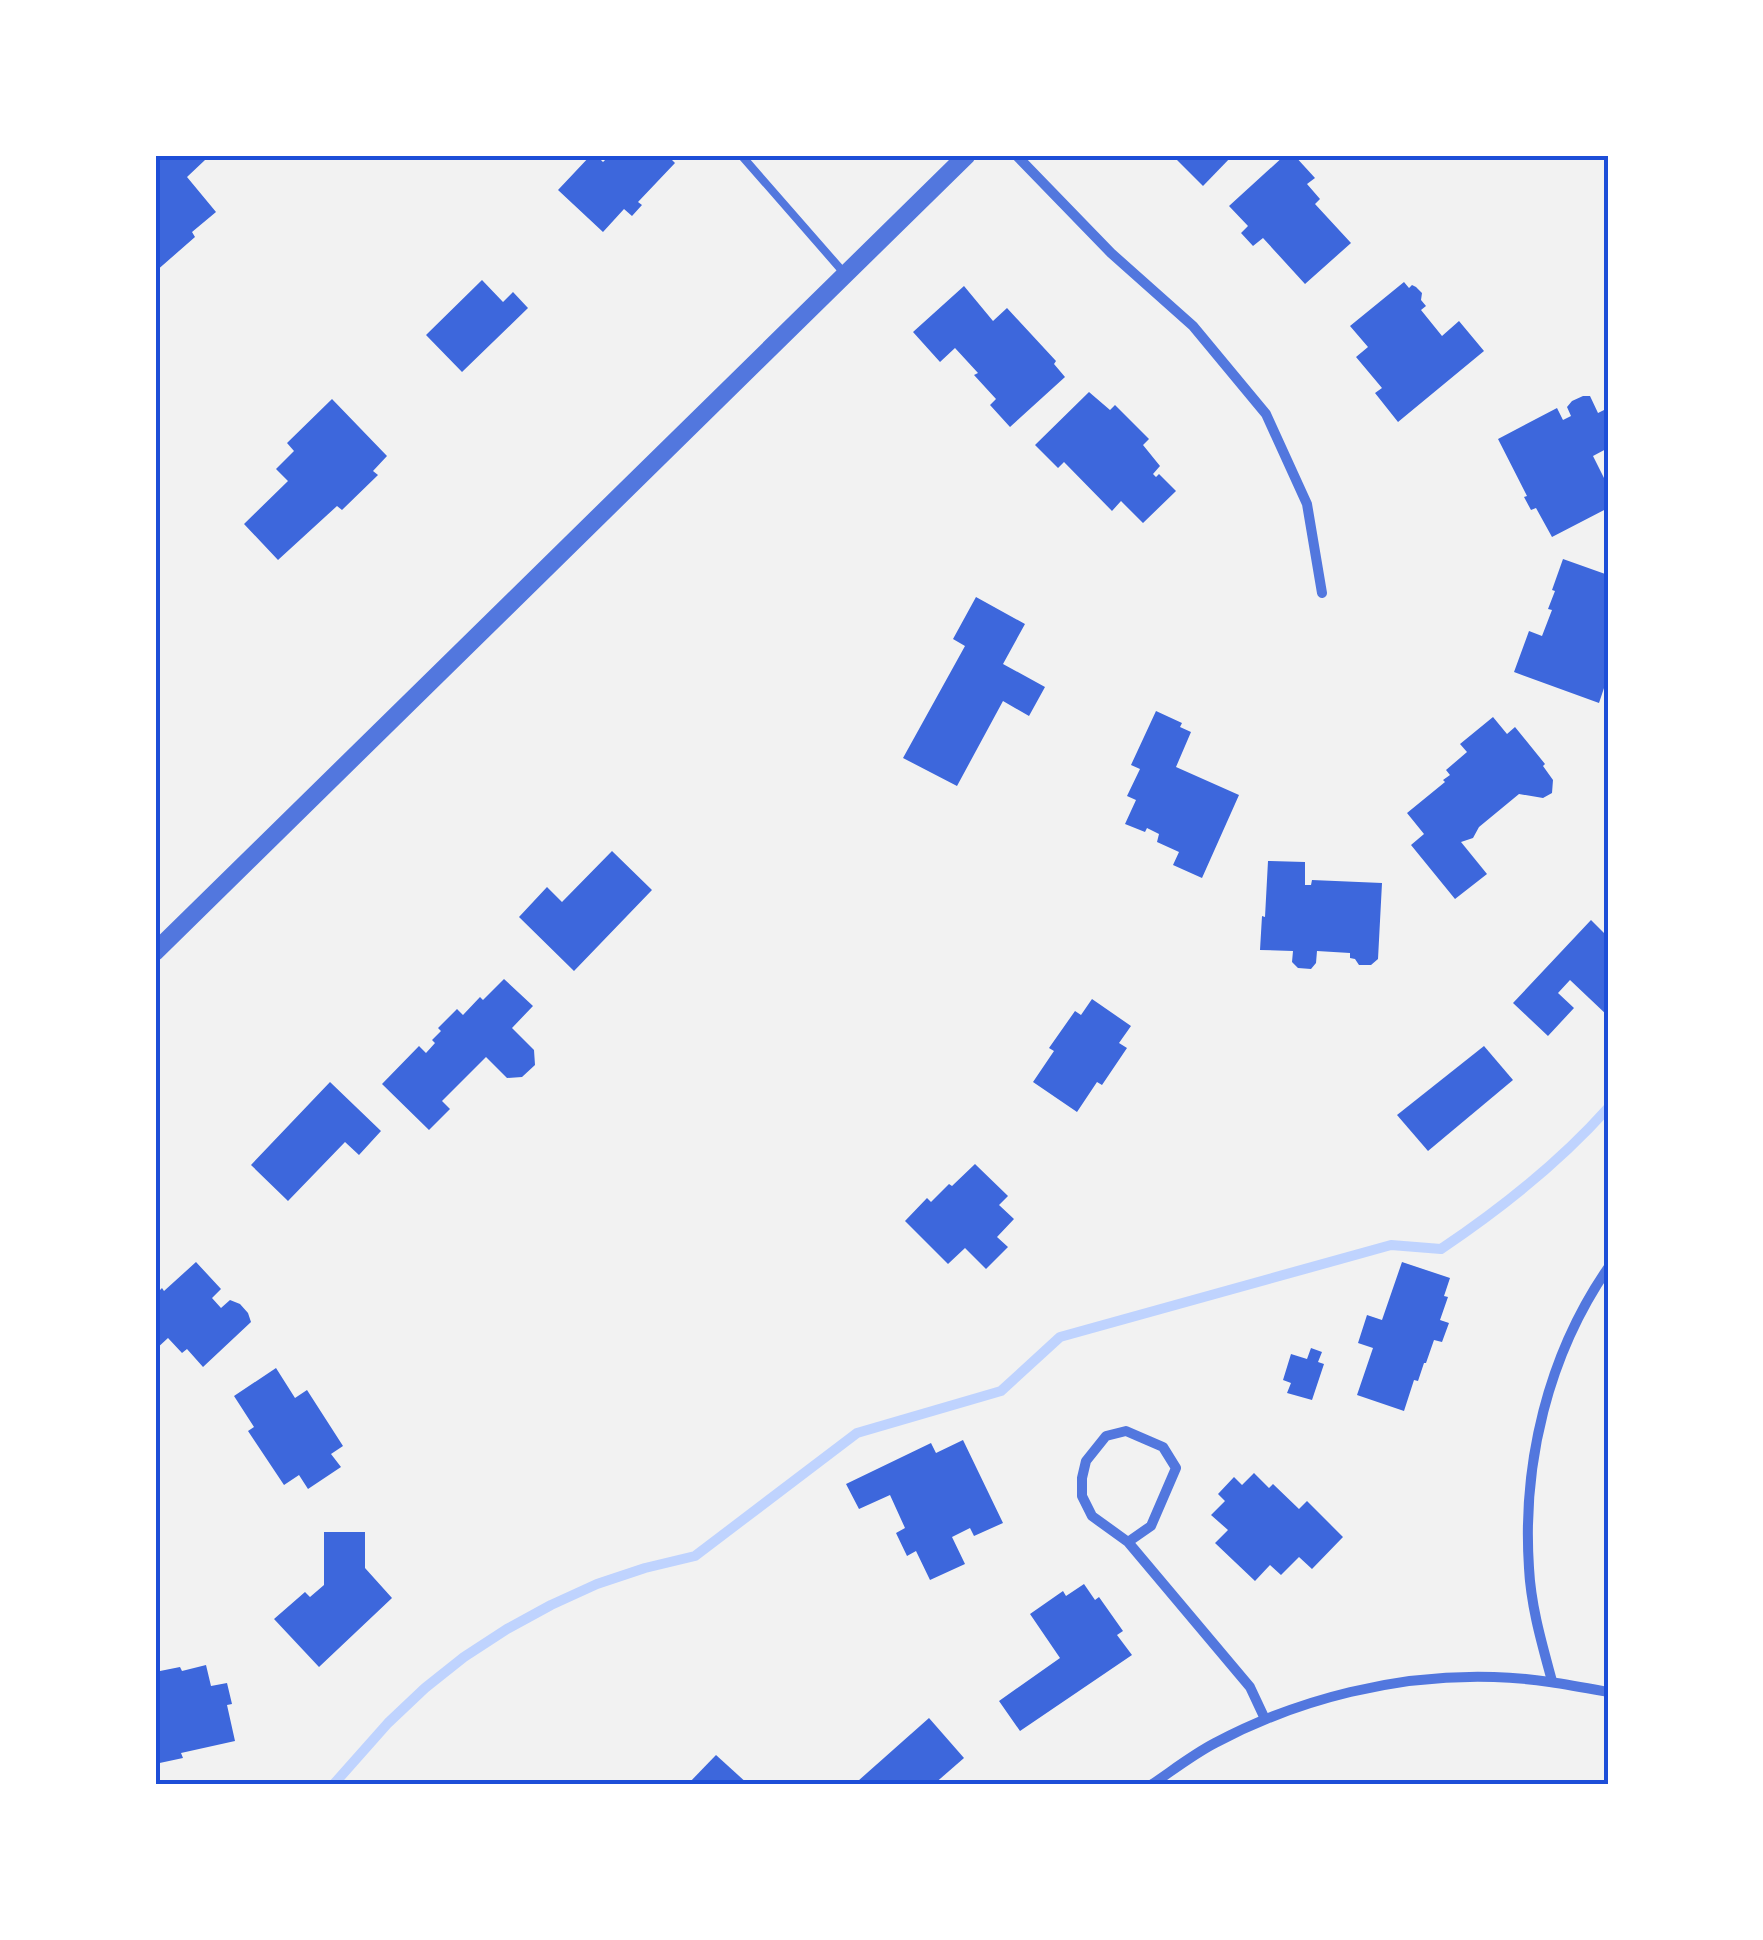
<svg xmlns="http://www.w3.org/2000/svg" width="1763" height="1940" font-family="'Noto Serif',serif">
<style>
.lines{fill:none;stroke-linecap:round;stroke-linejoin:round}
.stream{stroke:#bfd3fe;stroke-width:10}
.building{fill:#3d67dc}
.service{stroke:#5277de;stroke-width:8}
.minor{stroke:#5277de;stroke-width:10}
.tertiary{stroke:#5277de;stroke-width:18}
.neatline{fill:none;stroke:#1d4ed8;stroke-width:4}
</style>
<rect width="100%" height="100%" fill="#f2f2f2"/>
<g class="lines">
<!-- stream -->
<path class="stream" d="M 333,1785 L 388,1723 L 425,1688 L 464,1657 L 507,1629 L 551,1605 L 597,1584 L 645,1568 L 695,1556 L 857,1433 L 1001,1391 L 1060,1337 L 1391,1245 L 1441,1249 C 1502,1208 1559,1163 1608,1108"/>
</g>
<!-- building -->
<g class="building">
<polygon points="155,155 201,155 205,160 187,177 216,212 192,232 195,237 155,272"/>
<polygon points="591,155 596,155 603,162 610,155 667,155 675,163 638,202 642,205 632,216 624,209 603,232 558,190"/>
<polygon points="1172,155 1233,155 1203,186"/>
<polygon points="1285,155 1294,155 1315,178 1307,184 1320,199 1315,204 1351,243 1305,284 1263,238 1253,246 1241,233 1248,226 1229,206"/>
<polygon points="482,280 503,302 513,292 528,308 462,372 426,335"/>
<polygon points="1404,282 1409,288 1412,285 1416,287 1422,293 1421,300 1426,306 1421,310 1442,336 1459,321 1484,351 1398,422 1375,393 1382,388 1356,357 1368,347 1350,326"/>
<polygon points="964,286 993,321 1007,308 1056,361 1054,364 1065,377 1010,427 990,405 996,399 974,375 978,373 955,348 940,362 913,332"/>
<polygon points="1089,392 1110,410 1115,405 1149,439 1143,445 1160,466 1153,474 1156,477 1159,474 1176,491 1143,523 1121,501 1112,511 1064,462 1058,468 1035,445"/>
<polygon points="1583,396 1590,396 1598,413 1608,408 1608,448 1593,456 1604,478 1608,476 1608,508 1552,537 1536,508 1531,510 1524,497 1527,496 1498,439 1557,408 1563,420 1571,416 1567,407 1572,401"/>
<polygon points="332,399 387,456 373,471 378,475 342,510 337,506 278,560 244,524 288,481 276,469 294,451 287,443"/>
<polygon points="1563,559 1608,575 1608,676 1599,703 1514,672 1529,631 1542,636 1552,610 1548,609 1555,591 1552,590"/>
<polygon points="976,597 1025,624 1003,664 1045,687 1029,716 1003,701 957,786 903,758 965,646 953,639"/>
<polygon points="1156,711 1182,723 1180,727 1191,732 1176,767 1239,795 1202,878 1173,865 1179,852 1157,842 1159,834 1147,828 1145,832 1125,824 1136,800 1127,796 1140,769 1131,765"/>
<polygon points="1493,717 1507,734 1515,727 1545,764 1543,766 1553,780 1552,793 1543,798 1519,794 1479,827 1473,838 1461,842 1487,874 1455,899 1411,845 1424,834 1407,813 1445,782 1443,780 1450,775 1446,770 1467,752 1460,744"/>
<polygon points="612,851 652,890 574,971 519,917 547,887 562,902"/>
<polygon points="1268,861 1305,862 1305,885 1311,885 1312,880 1382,883 1378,959 1371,965 1359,965 1355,959 1350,958 1350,953 1317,951 1316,963 1311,969 1298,968 1292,962 1293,951 1260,950 1262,916 1265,917"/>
<polygon points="1591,920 1608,937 1608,1016 1570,980 1558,993 1574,1008 1548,1036 1513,1003"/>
<polygon points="504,979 533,1006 512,1028 534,1050 535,1065 522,1077 507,1078 486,1057 442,1101 450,1109 429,1130 382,1084 419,1046 426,1053 435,1043 432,1040 441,1031 438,1028 457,1009 463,1015 480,997 483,1000"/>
<polygon points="1092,999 1131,1026 1119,1043 1127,1048 1102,1085 1097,1082 1077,1112 1033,1082 1054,1051 1049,1048 1075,1011 1081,1015"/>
<polygon points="1484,1046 1513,1080 1428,1151 1397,1115"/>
<polygon points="330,1082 381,1131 359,1155 345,1142 288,1201 251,1165"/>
<polygon points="975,1164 1008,1196 999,1205 1014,1219 997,1237 1008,1247 986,1269 965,1248 948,1264 905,1221 927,1198 931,1202 949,1184 952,1186"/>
<polygon points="196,1262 221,1289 212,1298 221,1308 230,1300 240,1304 248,1313 251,1322 203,1367 187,1349 182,1353 168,1338 155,1350 155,1295 162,1288 164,1291"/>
<polygon points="1402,1262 1450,1278 1444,1296 1448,1297 1440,1320 1449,1323 1442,1342 1434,1340 1426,1363 1424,1363 1418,1381 1414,1380 1404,1411 1357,1395 1373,1348 1358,1343 1367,1315 1382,1320"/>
<polygon points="1311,1348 1322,1352 1318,1362 1324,1364 1312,1400 1287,1393 1291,1383 1283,1380 1291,1354 1307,1359"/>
<polygon points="276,1368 295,1398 307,1390 343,1446 331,1454 341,1467 308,1489 299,1475 284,1485 248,1431 254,1427 234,1396"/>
<polygon points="963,1440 1003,1523 974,1536 970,1528 952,1537 965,1564 930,1580 916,1551 907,1556 896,1533 905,1528 890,1495 859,1509 846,1484 931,1443 936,1453"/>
<polygon points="1254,1473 1269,1488 1273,1484 1299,1509 1307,1501 1343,1537 1312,1569 1299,1557 1281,1575 1270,1565 1255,1581 1215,1543 1228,1530 1211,1515 1225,1501 1218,1494 1234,1477 1242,1485"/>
<polygon points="324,1532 365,1532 365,1568 392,1598 319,1667 274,1619 305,1592 310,1597 324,1585"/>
<polygon points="1084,1584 1095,1600 1099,1597 1123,1631 1117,1635 1132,1655 1020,1731 999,1701 1060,1658 1030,1614 1063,1591 1066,1596"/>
<polygon points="206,1665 211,1686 227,1683 232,1704 227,1705 235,1741 181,1753 183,1758 155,1764 155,1672 180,1667 182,1671"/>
<polygon points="929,1718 964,1758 933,1785 861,1785 858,1781"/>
<polygon points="716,1755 749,1785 687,1785"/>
</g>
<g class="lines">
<!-- service -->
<polyline class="service" points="741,155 845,274"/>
<!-- minor -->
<g class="minor">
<polyline points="1016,155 1111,253 1193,326 1266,414 1307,504 1322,593"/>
<polyline points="1128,1542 1092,1516 1082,1496 1082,1478 1086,1461 1106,1436 1126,1431 1163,1447 1176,1468 1151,1526 1128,1542 1250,1687 1265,1719"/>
<path d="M 1552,1681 C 1542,1644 1531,1607 1529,1568 C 1522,1463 1548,1355 1608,1268"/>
<path d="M 1151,1785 C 1172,1771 1192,1755 1215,1743 C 1300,1698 1398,1674 1494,1677 C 1533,1678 1570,1685 1608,1692"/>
</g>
<!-- tertiary -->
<polyline class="tertiary" points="155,952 967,155"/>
</g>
<!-- border -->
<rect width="1763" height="1940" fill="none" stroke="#ffffff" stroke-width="315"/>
<rect x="158" y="158" width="1448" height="1624" class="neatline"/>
</svg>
